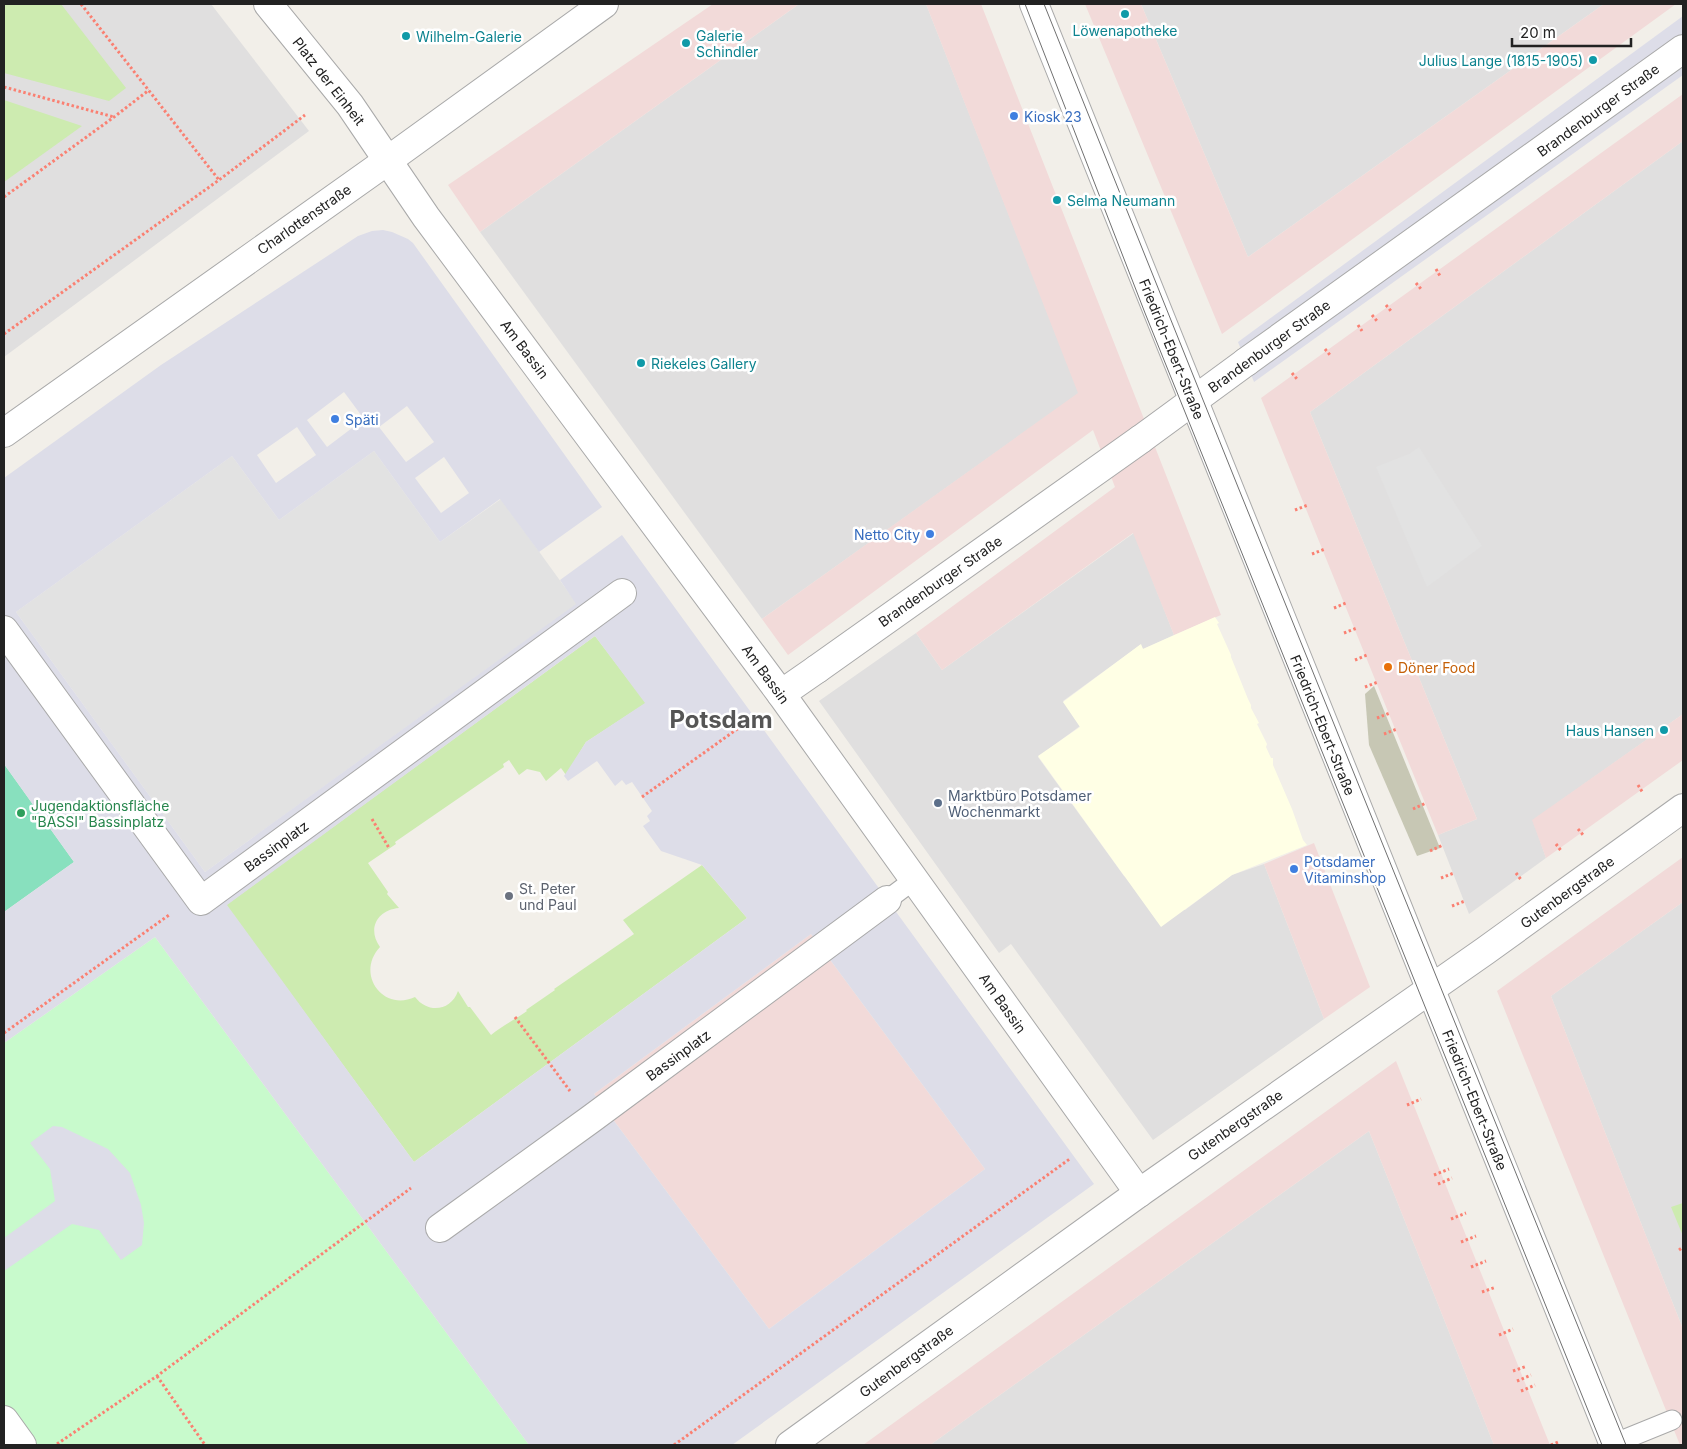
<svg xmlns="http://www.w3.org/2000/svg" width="1687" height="1449" font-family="Inter,sans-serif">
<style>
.residential{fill:#e0dfdf}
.commercial{fill:#f2dad9}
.education{fill:#ffffe5}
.construction{fill:#c7c7b4}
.grass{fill:#cdebb0}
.park{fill:#c8facc}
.pitch{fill:#88e0be}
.parking{fill:#e2e2e2}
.plaza{fill:#dddde8;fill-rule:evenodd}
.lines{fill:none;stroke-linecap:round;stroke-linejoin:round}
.service-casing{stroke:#a9a9a9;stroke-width:21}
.pedestrian-casing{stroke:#a9a9a9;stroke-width:30}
.minor-casing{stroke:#a9a9a9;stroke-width:30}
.path{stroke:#fa8072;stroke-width:3;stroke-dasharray:2.5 2.5;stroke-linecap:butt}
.service{stroke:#fff;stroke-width:19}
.pedestrian{stroke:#fff;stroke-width:28}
.minor{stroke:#fff;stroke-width:28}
.tram{stroke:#707070;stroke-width:1}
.culture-dot{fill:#0f9aa8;stroke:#fff;stroke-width:2}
.shop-dot{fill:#3f7fe0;stroke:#fff;stroke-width:2}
.food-dot{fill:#e8710a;stroke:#fff;stroke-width:2}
.service-dot{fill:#5c6f8a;stroke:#fff;stroke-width:2}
.leisure-dot{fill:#2e9e5b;stroke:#fff;stroke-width:2}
.worship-dot{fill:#6b7280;stroke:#fff;stroke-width:2}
.labels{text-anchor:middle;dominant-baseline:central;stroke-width:5;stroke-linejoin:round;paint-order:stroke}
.culture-label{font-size:14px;fill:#0d838f;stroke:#fff;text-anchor:start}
.street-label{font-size:14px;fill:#222;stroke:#fff}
.shop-label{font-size:14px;fill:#366cbe;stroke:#fff;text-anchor:start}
.food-label{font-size:14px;fill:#c56008;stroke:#fff;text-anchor:start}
.service-label{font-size:14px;fill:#4e5e75;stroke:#fff;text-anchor:start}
.leisure-label{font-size:14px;fill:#27864d;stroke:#fff;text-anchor:start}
.worship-label{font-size:14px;fill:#5b616d;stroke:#fff;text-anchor:start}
.town-label{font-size:24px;font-weight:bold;fill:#555;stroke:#fff}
</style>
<rect width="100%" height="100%" fill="#f2efe9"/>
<!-- residential -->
<g class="residential">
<polygon points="4,4 211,4 309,131 4,357"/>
<polygon points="799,4 926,4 1079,393 762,619 480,232"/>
<polygon points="1141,4 1604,4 1248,257"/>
<polygon points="1683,141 1683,714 1533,820 1546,858 1469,914 1438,835 1477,819 1310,412"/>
<polygon points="1134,533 1174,635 1143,649 1140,645 1063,701 1080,726 1038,757 1124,876 1185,910 1232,875 1264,864 1324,1019 1153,1140 1011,944 999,953 819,701 916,633 942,670"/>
<polygon points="1683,902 1683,1329 1551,996"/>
<polygon points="1369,1131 1494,1445 930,1445"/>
</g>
<!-- commercial -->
<g class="commercial">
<polygon points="713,4 799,4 480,232 448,185"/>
<polygon points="926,4 981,4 1221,615 1174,635 1133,533 942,670 916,633 1115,487 1093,430 788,655 762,619 1078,393"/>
<polygon points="1085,4 1141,4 1248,257 1604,4 1676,4 1222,334"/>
<polygon points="1683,94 1683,141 1310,412 1477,819 1438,835 1261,398"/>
<polygon points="1683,714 1683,760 1546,858 1532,820"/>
<polygon points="1314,843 1370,987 1324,1019 1264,864"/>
<polygon points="1683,857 1683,902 1551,996 1683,1329 1683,1445 1680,1445 1497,991"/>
<polygon points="811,934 985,1169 769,1329 594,1094"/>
<polygon points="1396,1061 1550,1445 1494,1445 1369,1131 930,1445 863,1445"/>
</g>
<!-- education -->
<polygon class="education" points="1215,617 1219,623 1217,624 1231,655 1231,657 1248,699 1251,705 1251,708 1259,723 1257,724 1267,744 1266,747 1271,758 1273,758 1273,765 1292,809 1303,840 1307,845 1232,875 1161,927 1038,756 1080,727 1063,702 1141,644 1143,649"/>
<!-- construction -->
<polygon class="construction" points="1374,686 1440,848 1417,856 1369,745 1365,694"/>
<!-- grass -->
<g class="grass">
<polygon points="4,4 61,4 126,88 109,101 4,73"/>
<polygon points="4,100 82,126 4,182"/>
<path d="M 595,636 L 646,703 L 586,742 L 566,775 L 561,768 L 546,781 L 540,772 L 527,769 L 519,775 L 509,760 L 503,764 L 504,767 L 395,842 L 396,844 L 368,863 L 388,892 L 387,894 L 399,908 C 377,910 367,929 380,947 C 355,974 383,1012 415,997 C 428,1014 451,1011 458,991 L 468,1007 L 470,1007 L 491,1035 C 502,1026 516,1019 527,1011 L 526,1010 L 555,990 L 554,989 L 634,934 L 623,920 L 702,865 L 747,918 L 414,1162 L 226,905 Z"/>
<polygon points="1683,1203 1683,1236 1671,1207"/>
</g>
<!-- park -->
<polygon class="park" points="155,937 529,1445 4,1445 4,1043"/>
<!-- pitch -->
<polygon class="pitch" points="4,764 74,862 4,912"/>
<!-- parking -->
<g class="parking">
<polygon points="1419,447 1482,546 1427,587 1376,467 1409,454"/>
<polygon points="374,451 440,542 501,499 577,604 205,872 16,612 232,456 279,520"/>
</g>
<!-- plaza -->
<g class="plaza">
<polygon points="1683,16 1683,75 1254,382 1238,342"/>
<path d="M 383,230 L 392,232 L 408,239 L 413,243 L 602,507 L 539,552 L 500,499 L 440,542 L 374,451 L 279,520 L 232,456 L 16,612 L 205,872 L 576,604 L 560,580 L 622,535 L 1094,1184 L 732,1445 L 529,1445 L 155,937 L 4,1043 L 4,912 L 74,862 L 4,764 L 4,478 L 161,365 L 358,236 L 372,231 ZM 344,392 L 364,419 L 327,447 L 307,420 ZM 407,406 L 434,442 L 406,462 L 379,427 ZM 297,427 L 316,455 L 276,483 L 257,455 ZM 444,457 L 469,493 L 441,513 L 415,478 ZM 595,636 L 645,703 L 586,742 L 564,776 L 568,781 L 597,761 L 615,786 L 622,780 L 626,785 L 632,782 L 652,811 L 647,816 L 650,821 L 643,826 L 661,851 L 702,865 L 747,918 L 414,1162 L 227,905 ZM 811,934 L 985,1169 L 769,1329 L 594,1094 Z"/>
<polygon points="53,1126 62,1127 108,1149 130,1173 141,1205 144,1223 142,1245 121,1260 99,1230 72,1224 4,1271 4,1238 55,1201 50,1169 30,1143"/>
</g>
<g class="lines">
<!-- service casing -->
<g class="service-casing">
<g id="service">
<polyline points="887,900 915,879"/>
<polyline points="1613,1444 1672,1420"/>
</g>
</g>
<!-- pedestrian casing -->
<g class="pedestrian-casing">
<g id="pedestrian">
<polyline points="1246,362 1683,49"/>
<polyline points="4,630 201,901 622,593"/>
<polyline points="817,669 1141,439"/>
<polyline points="440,1228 591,1119 887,900"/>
<polyline points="4,1420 22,1445"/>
</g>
</g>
<!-- minor casing -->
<g class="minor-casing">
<g id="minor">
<polyline points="268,4 350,105 426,217 781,694 1139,1193"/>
<polyline points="1034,4 1614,1445"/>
<polyline points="4,433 387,161 604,4"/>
<polyline points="1141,439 1246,362"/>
<polyline points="781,694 817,669"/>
<polyline points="790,1445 1139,1193 1485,951 1683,808"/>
</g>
</g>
<!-- path -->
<g class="path">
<polyline points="81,4 219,180"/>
<polyline points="4,87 114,117"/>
<polyline points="4,197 114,117 149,90"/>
<polyline points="1436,269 1440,276"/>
<polyline points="1416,283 1421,289"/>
<polyline points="1386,305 1391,311"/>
<polyline points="1372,315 1377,321"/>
<polyline points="1358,325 1362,331"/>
<polyline points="4,334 219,180 305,115"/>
<polyline points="1325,349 1330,355"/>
<polyline points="1292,373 1297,379"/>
<polyline points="1295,510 1308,505"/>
<polyline points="1312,554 1325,549"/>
<polyline points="1334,608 1346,603"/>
<polyline points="1344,633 1357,628"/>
<polyline points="1355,660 1367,655"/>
<polyline points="1365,687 1378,682"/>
<polyline points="1377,718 1390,713"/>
<polyline points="1384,734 1397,729"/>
<polyline points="1638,785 1643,793"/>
<polyline points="642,797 754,717"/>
<polyline points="1413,809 1426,803"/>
<polyline points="372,819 389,848"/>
<polyline points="1578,829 1584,836"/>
<polyline points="1556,844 1562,852"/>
<polyline points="1430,851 1443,845"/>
<polyline points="1516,873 1522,881"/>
<polyline points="1441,878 1454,873"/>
<polyline points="1452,906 1465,901"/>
<polyline points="515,1017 570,1091"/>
<polyline points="4,1033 169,915"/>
<polyline points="1407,1105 1421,1099"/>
<polyline points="1434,1175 1449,1169"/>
<polyline points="1438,1184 1452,1178"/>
<polyline points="1451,1219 1466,1213"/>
<polyline points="1461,1242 1476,1236"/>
<polyline points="1679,1250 1683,1247"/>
<polyline points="1471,1267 1486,1261"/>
<polyline points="1482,1292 1496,1287"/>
<polyline points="1499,1335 1513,1329"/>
<polyline points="1513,1371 1527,1366"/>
<polyline points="157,1376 205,1445"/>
<polyline points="1517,1381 1531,1375"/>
<polyline points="1521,1391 1535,1385"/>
<polyline points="57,1444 157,1376 411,1188"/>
<polyline points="674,1445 1071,1158"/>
<polyline points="1551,1445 1558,1442"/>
</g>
<!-- service -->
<use href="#service" class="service"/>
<!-- pedestrian -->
<use href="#pedestrian" class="pedestrian"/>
<!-- minor -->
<use href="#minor" class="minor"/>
<!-- tram -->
<g class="tram">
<polyline points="1025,4 1145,313 1602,1445"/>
<polyline points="1044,4 1238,487 1626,1445"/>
</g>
</g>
<!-- markers -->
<g class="culture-dot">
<circle cx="1125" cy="14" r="5"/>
<circle cx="406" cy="36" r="5"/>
<circle cx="686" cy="43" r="5"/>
<circle cx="1593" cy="60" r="5"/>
<circle cx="1057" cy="200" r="5"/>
<circle cx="641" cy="363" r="5"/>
<circle cx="1664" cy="730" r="5"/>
</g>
<g class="shop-dot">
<circle cx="1014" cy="116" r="5"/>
<circle cx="335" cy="419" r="5"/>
<circle cx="930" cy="534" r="5"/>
<circle cx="1294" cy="869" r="5"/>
</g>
<circle class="food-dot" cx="1388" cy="667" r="5"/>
<circle class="service-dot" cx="938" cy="803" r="5"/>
<circle class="leisure-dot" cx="21" cy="813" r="5"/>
<circle class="worship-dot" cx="509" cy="896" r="5"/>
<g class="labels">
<!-- culture labels -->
<g class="culture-label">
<text x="1125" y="30" text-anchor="middle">Löwenapotheke</text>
<text x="696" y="35">Galerie<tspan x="696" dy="16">Schindler</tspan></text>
<text x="416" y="36">Wilhelm-Galerie</text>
<text x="1583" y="60" text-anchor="end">Julius Lange (1815-1905)</text>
<text x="1067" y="200">Selma Neumann</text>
<text x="651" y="363">Riekeles Gallery</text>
<text x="1654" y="730" text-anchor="end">Haus Hansen</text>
</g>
<!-- street labels -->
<g class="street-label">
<text transform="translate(329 81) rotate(52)">Platz der Einheit</text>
<text transform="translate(1598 110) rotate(-36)">Brandenburger Straße</text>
<text transform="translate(304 219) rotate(-35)">Charlottenstraße</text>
<text transform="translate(1269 346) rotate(-36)">Brandenburger Straße</text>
<text transform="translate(525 349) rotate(53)">Am Bassin</text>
<text transform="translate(1172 349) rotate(68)">Friedrich-Ebert-Straße</text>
<text transform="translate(940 581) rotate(-35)">Brandenburger Straße</text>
<text transform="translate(766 674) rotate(54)">Am Bassin</text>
<text transform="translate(1323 725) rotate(68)">Friedrich-Ebert-Straße</text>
<text transform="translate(276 846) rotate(-36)">Bassinplatz</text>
<text transform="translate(1567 892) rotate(-36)">Gutenbergstraße</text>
<text transform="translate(1003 1003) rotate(55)">Am Bassin</text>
<text transform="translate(678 1055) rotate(-36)">Bassinplatz</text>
<text transform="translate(1475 1100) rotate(68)">Friedrich-Ebert-Straße</text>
<text transform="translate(1235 1125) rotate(-35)">Gutenbergstraße</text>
<text transform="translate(906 1361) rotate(-36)">Gutenbergstraße</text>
</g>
<!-- shop labels -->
<g class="shop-label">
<text x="1024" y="116">Kiosk 23</text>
<text x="345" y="419">Späti</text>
<text x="920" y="534" text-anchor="end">Netto City</text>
<text x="1304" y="861">Potsdamer<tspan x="1304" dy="16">Vitaminshop</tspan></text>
</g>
<!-- food labels -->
<g class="food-label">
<text x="1398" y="667">Döner Food</text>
</g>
<!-- service labels -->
<g class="service-label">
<text x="948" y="795">Marktbüro Potsdamer<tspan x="948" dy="16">Wochenmarkt</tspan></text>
</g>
<!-- leisure labels -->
<g class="leisure-label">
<text x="31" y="805">Jugendaktionsfläche<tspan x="31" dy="16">"BASSI" Bassinplatz</tspan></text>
</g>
<!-- worship labels -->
<g class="worship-label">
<text x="519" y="888">St. Peter<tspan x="519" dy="16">und Paul</tspan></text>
</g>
<!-- town labels -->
<g class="town-label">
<text x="721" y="719">Potsdam</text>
</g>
</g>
<!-- border -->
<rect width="1687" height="1449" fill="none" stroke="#222222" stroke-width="10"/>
<!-- scale -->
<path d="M1512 38v8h119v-8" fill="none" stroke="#222222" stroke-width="2.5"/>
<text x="1520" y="38" font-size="15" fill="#222222" stroke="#ffffff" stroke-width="4" paint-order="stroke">20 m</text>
</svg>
